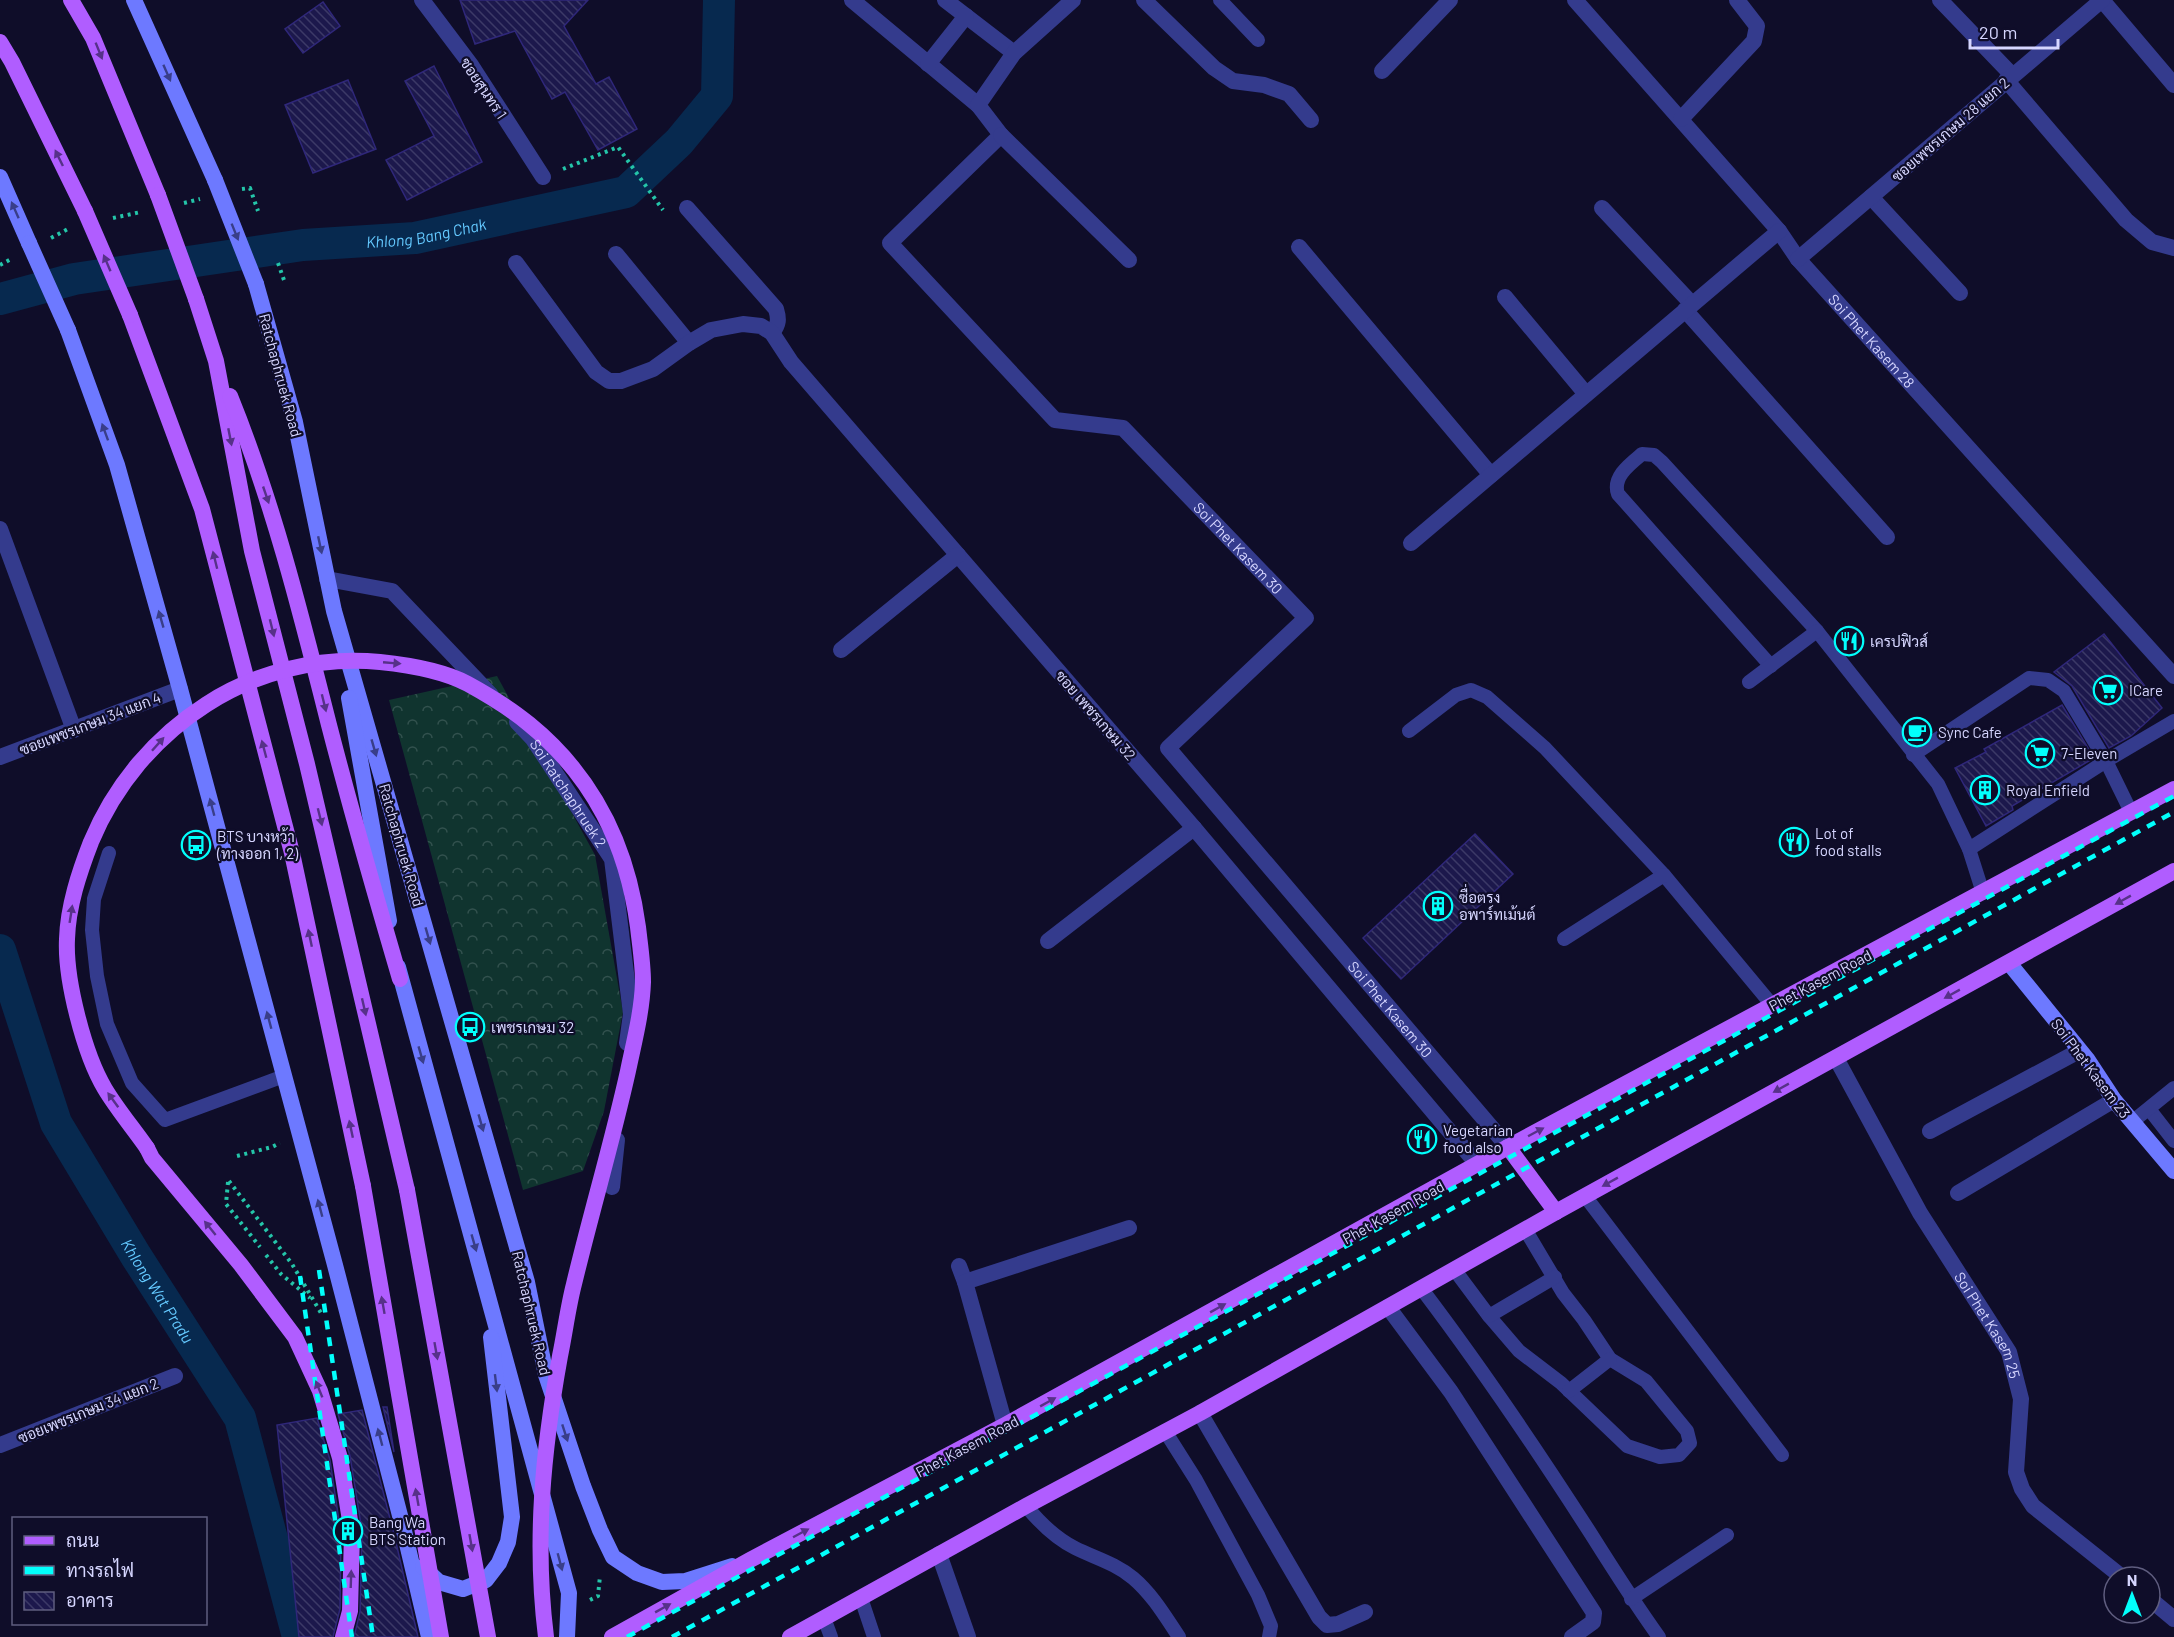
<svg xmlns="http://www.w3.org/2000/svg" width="2174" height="1637" font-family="Barlow,Sarabun,sans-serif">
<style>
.forest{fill:url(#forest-crowns)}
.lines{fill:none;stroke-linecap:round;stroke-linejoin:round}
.canal{stroke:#07294f;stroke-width:32}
.building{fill:url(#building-back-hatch);stroke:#2f277a;stroke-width:1.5}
.path{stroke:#24c5a9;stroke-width:4;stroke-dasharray:3 4.5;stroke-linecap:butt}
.service{stroke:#343b8d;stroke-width:14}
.minor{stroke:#343b8d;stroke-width:16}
.secondary{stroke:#6d79ff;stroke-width:16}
.primary{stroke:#b05dff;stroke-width:16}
.rail{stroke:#02fffc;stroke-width:4.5;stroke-dasharray:9 8;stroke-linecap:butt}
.secondary-bridge{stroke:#6d79ff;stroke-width:16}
.primary-bridge{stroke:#b05dff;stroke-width:16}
.oneway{fill:#573189}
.oneway2{fill:#393e89}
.labels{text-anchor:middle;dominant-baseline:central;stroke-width:4.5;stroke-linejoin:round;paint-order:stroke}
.street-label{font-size:15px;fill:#d6d6ff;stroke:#0f0d29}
.poi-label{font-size:15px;fill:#d6d6ff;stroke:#0f0d29;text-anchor:start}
.water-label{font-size:16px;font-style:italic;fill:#64c9ff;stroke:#0f0d29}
</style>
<defs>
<pattern id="forest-crowns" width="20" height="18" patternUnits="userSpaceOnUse" patternTransform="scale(1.5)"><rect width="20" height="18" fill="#10342f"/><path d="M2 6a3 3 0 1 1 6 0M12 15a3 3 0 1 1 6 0" fill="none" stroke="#32514e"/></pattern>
<pattern id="building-back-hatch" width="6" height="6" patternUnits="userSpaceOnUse" patternTransform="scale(1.5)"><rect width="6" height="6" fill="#1c184c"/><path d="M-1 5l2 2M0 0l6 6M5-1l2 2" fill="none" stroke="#3c3967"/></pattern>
</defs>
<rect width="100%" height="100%" fill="#0f0d29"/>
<!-- forest -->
<polygon class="forest" points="497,676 595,855 623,1012 604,1111 583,1171 523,1190 389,700"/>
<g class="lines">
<!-- canal -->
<g class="canal">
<path id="s1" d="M 0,299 L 74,279 L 303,245 L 415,238 L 626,192 L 679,142 L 717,96 L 719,0"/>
<path id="s2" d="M 0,950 L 56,1123 L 136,1256 L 240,1418 L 298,1637"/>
</g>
</g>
<!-- building -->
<g class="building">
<polygon points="460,0 588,0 564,26 596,84 609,77 637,129 598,150 565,92 552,99 515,31 475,44"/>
<polygon points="323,2 340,26 303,53 285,29"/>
<polygon points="434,66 482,162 407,200 386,160 434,136 405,81"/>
<polygon points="348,80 376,149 313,173 285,105"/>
<polygon points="2104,634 2162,708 2131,736 2109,748 2072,686 2054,672"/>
<polygon points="2062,705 2094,758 2012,806 2013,810 1986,826 1955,768 1986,752 1984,749"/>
<polygon points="1475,834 1513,874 1401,979 1363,938"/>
<polygon points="383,1407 387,1407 394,1452"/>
<polygon points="362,1410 394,1534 418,1637 354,1637 360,1612 362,1531 350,1456 338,1414"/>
<polygon points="317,1418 330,1460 341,1534 340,1609 333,1637 299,1637 277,1425"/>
</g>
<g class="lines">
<!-- path -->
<g class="path">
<polyline points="563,169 618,147 663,210"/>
<polyline points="242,189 250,188 258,211"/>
<polyline points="184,203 200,199"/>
<polyline points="113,218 141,212"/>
<polyline points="51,238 68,229"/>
<polyline points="278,263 285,283"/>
<polyline points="0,265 13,258"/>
<polyline points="237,1156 272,1147 280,1143"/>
<polyline points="229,1181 292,1264 321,1313"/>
<polyline points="228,1182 226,1204 260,1247"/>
<polyline points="266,1255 281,1274 310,1298"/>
<polyline points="590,1600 598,1596 600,1576"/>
</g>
<!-- service -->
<g class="service">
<polyline points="1220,0 1258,40"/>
<path d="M 1771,666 L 1618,494 C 1612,477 1630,464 1642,454 L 1654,455 L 1662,462 L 1817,631 L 1938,784 L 1969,849 L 1983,893"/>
<polyline points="1749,682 1817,631"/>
<polyline points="1409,731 1456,695 1471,690 1487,697 1545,748 1664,875 1772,1005"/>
<polyline points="1913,755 2029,678 2048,680 2064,691 2106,761 2131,812"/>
<polyline points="1969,849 2106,761 2174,721"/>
<polyline points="109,853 94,899 92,930 97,976 107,1024 132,1083 165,1120 284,1076"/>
<polyline points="1564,939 1664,875"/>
<polyline points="2149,1109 2174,1141"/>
<polyline points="2132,1122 2174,1088"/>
<polyline points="1585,1196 1782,1455"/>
<polyline points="1454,1269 1489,1316 1519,1351 1561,1383 1627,1446 1660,1457 1679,1455 1690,1443 1687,1431 1646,1381 1610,1359 1584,1320 1563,1293 1525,1229"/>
<path d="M 1421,1288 C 1481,1367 1537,1450 1591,1534 C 1613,1569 1635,1604 1659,1637"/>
<polyline points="1489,1316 1555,1277"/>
<polyline points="1569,1391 1610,1359"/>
<polyline points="1165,1431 1196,1480 1258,1595 1271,1626 1269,1637"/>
<path d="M 1026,1506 C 1040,1523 1055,1538 1075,1548 C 1095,1558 1115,1563 1133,1578 C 1152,1594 1165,1616 1179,1637"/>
<polyline points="861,1598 874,1637"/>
<polyline points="1631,1599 1727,1535"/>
<polyline points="824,1618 831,1637"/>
</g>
<!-- minor -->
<g class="minor">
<polyline points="422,0 471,65 543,177"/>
<polyline points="852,0 978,105"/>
<polyline points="945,0 1014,53"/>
<path id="s3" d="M 1073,0 L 1014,53 L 978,105 L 1001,135 L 890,243 L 1055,420 L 1123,428 L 1306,618 L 1168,748 L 1508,1147"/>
<polyline points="1144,0 1214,68 1233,81 1264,85 1289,94 1311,120"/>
<path id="s4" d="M 1575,0 L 1779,231 L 1798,259 L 2174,676"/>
<polyline points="1940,0 2012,75"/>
<polyline points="2102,0 2174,85"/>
<polyline points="928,64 966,16"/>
<polyline points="1382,71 1450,0"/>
<polyline points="2006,80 2126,220 2152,242 2174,248"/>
<polyline points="1681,119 1754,41 1757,26 1737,0"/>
<polyline points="1001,135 1129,260"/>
<polyline points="1871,197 1960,293"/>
<path d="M 687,208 L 776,309 C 779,319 779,324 772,333"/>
<polyline points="1602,208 1692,304"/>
<polyline points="1299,247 1491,475"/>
<polyline points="616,254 689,343"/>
<polyline points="1798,259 2102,0"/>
<polyline points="516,263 596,372 609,381 621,381 653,369 689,343 711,330 743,324 761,326 772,333 791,362 1194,828 1478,1165"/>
<polyline points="1505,297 1586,394"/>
<polyline points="1685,310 1887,537"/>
<polyline points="0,529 74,730"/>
<polyline points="1411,543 1779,231"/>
<polyline points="327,579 392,591 491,695"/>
<polyline points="841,650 958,555"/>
<path id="s5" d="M 517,722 L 533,739 L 612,859 L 631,1014 L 627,1043"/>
<polyline points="0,757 180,689"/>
<polyline points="1048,941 1194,828"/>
<path id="s6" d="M 1836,1058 L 1920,1213 L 2009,1352 L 2021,1399 L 2016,1472 L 2022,1489 L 2033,1506 L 2122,1577"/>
<polyline points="1930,1131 2079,1051"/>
<polyline points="612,1187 617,1140"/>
<polyline points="1958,1193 2114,1100"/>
<polyline points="959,1266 965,1282"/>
<polyline points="1388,1307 1451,1392 1594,1613 1593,1622 1572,1637"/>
<polyline points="1200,1413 1319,1617 1327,1625 1338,1624 1365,1612"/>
<polyline points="1005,1425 965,1282 1129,1228"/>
<polyline points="0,1445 175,1376"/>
<polyline points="939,1554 968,1637"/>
<polyline points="2150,1599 2174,1619"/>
</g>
<!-- secondary -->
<g class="secondary">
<polyline points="134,0 215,180"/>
<polyline points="0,177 29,243"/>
<polyline points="256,284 295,422 334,611 527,1282 546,1375 583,1486 600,1530 613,1557 637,1573 662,1582 685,1581 732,1566"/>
<polyline points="68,330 117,465 180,689 335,1265 404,1531 429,1637"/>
<polyline points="349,698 389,921"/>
<polyline points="2009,963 2087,1059 2114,1100 2174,1171"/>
<polyline points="398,967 569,1593 567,1637"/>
<polyline points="423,1567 439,1582 463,1589 486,1580 499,1563 508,1542 512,1517 491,1337"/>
</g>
<!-- primary -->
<g class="primary">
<polyline points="71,0 93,38 158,195"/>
<polyline points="0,42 12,62 85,211"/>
<polyline points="196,299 216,361 252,551 307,764 407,1190"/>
<polyline points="130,315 202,509 292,853 363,1186"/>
<path d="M 230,396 C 273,502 301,614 329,725 C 351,810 375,894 400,979"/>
<polyline points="1508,1147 1556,1212"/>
<polyline points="147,1148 152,1158 241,1265 295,1337 320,1391 340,1458 352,1533 350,1611 343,1637"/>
<polyline points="612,1637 750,1560 1005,1425 1508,1147 2174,789"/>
<polyline points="790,1637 1026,1506 1200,1413 1556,1212 2174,871"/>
</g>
<!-- rail -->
<g class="rail">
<polyline points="319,1270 373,1637"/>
<polyline points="300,1276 352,1637"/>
<polyline points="627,1637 2174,796"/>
<polyline points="672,1637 2174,812"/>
</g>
<!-- secondary-bridge -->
<g class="secondary-bridge">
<polyline points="215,180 256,284"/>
<polyline points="29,243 68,330"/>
</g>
<!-- primary-bridge -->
<g class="primary-bridge">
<polyline points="158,195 196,299"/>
<polyline points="85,211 130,315"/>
<path d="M 147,1148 C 133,1128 117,1109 105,1089 C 84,1054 65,979 67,939 C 68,906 79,873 91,842 C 139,727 254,650 380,662 C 409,665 442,670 468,684 C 488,695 511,709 529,724 C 594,777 627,845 638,927 C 640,945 643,964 643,982 C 642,1012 634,1042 628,1071 C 612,1143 591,1213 574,1284 C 568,1307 565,1332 560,1356 C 543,1450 534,1541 546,1637"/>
<polyline points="363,1186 441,1637"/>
<polyline points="407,1190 488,1637"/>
</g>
</g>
<!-- one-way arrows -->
<defs><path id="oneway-solid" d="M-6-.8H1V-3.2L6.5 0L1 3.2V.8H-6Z" transform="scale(1.5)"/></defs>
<g class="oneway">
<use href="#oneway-solid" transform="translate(99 51) rotate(68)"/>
<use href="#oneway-solid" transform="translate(59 158) rotate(-116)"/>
<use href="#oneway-solid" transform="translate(107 263) rotate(-113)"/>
<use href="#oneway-solid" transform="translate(230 437) rotate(79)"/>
<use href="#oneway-solid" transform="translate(266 495) rotate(71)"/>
<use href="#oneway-solid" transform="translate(215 560) rotate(-104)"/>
<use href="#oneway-solid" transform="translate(272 628) rotate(76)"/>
<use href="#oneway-solid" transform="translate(392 663) rotate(5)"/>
<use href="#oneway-solid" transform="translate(324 703) rotate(76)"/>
<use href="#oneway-solid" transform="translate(158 744) rotate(-48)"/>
<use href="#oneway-solid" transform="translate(264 749) rotate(-105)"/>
<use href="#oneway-solid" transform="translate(320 817) rotate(76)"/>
<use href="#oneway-solid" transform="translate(2123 900) rotate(151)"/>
<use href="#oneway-solid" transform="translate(71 914) rotate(-81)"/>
<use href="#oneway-solid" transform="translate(310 938) rotate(-102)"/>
<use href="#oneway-solid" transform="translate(1952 994) rotate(151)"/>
<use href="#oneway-solid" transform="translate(364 1007) rotate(77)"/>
<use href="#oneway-solid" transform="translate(1781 1088) rotate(151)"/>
<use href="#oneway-solid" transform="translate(113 1100) rotate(-126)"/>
<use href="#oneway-solid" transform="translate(351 1129) rotate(-102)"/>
<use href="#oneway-solid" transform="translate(1536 1132) rotate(-28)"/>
<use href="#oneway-solid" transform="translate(1610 1182) rotate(151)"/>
<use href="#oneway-solid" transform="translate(210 1228) rotate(-129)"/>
<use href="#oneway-solid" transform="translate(383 1305) rotate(-100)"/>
<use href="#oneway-solid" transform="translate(1218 1308) rotate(-29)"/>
<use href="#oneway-solid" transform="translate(436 1351) rotate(80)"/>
<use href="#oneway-solid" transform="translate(319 1389) rotate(-112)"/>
<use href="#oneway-solid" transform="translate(1048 1402) rotate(-29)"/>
<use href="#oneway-solid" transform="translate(417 1497) rotate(-100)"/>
<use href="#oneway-solid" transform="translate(801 1533) rotate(-28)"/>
<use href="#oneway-solid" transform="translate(471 1543) rotate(80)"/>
<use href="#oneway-solid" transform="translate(351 1579) rotate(-88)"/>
<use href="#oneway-solid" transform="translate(663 1608) rotate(-29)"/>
</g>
<g class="oneway2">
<use href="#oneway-solid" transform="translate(167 73) rotate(66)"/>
<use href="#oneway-solid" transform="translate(15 210) rotate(-114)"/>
<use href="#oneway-solid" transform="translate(235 232) rotate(68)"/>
<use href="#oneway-solid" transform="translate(105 432) rotate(-110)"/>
<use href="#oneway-solid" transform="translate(320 545) rotate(78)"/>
<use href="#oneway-solid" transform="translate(161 619) rotate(-106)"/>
<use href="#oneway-solid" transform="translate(374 748) rotate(74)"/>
<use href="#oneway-solid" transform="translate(212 807) rotate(-105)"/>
<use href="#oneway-solid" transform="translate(428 936) rotate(74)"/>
<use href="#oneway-solid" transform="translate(269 1020) rotate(-105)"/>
<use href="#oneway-solid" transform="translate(421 1055) rotate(74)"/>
<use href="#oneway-solid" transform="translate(481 1123) rotate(74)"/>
<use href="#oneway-solid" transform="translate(320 1208) rotate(-105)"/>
<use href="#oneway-solid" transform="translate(474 1243) rotate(74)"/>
<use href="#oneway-solid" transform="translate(496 1383) rotate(83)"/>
<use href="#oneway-solid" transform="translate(565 1433) rotate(72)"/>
<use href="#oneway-solid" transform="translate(380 1437) rotate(-105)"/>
<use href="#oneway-solid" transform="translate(560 1562) rotate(75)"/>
</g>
<!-- icons -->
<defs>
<g id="restaurant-ring" transform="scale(1.5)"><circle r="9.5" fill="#0f0d29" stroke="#02fffc" stroke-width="1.5"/><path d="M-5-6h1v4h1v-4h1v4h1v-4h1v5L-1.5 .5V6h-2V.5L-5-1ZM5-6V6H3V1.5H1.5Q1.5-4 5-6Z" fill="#02fffc"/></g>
<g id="supermarket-ring" transform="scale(1.5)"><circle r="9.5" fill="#0f0d29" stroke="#02fffc" stroke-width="1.5"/><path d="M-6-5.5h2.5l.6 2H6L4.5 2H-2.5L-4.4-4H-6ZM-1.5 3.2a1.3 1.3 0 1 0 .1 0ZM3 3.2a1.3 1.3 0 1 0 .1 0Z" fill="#02fffc"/></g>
<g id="cafe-ring" transform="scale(1.5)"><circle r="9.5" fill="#0f0d29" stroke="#02fffc" stroke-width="1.5"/><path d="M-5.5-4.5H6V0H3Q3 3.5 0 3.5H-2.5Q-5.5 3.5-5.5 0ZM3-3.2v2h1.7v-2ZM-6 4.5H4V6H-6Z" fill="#02fffc"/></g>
<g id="building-ring" transform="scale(1.5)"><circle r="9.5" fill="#0f0d29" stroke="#02fffc" stroke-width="1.5"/><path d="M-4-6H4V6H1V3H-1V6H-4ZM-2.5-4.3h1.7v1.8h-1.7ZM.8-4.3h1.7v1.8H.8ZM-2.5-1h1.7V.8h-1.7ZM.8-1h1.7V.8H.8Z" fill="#02fffc"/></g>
<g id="bus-ring" transform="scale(1.5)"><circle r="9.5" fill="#0f0d29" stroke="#02fffc" stroke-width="1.5"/><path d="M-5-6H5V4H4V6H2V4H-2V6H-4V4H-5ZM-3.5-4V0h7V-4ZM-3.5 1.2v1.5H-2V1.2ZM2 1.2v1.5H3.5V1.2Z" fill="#02fffc"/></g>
</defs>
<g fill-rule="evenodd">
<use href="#restaurant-ring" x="1849" y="641"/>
<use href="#supermarket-ring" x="2108" y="690"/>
<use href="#cafe-ring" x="1917" y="732"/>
<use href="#supermarket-ring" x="2040" y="753"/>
<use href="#building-ring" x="1985" y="790"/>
<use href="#restaurant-ring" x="1794" y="842"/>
<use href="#bus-ring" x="196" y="845"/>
<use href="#building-ring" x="1438" y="906"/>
<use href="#bus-ring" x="470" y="1027"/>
<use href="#restaurant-ring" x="1422" y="1139"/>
<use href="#building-ring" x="348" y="1531"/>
</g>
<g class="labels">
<!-- street labels -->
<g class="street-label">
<text transform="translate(484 88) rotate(56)">ซอยสุนทร 1</text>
<text transform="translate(1950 129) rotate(-41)">ซอยเพชรเกษม 28 แยก 2</text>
<text stroke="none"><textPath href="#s4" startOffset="452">Soi Phet Kasem 28</textPath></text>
<text transform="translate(281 375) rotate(75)">Ratchaphruek Road</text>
<text stroke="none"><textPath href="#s3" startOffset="812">Soi Phet Kasem 30</textPath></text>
<text transform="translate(1096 715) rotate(49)">ซอย เพชรเกษม 32</text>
<text transform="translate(90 723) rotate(-21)">ซอยเพชรเกษม 34 แยก 4</text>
<text stroke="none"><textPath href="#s5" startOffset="88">Soi Ratchaphruek 2</textPath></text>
<text transform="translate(402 845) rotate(74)">Ratchaphruek Road</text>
<text transform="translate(1820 980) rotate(-28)">Phet Kasem Road</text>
<text stroke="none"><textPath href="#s3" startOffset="1442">Soi Phet Kasem 30</textPath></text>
<text transform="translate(2091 1068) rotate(53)">Soi Phet Kasem 23</text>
<text transform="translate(1393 1212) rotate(-29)">Phet Kasem Road</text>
<text transform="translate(532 1313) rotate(77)">Ratchaphruek Road</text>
<text stroke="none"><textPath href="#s6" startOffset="308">Soi Phet Kasem 25</textPath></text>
<text transform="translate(88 1410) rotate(-22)">ซอยเพชรเกษม 34 แยก 2</text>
<text transform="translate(967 1446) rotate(-28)">Phet Kasem Road</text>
</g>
<!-- poi labels -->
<g class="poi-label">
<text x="1870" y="641">เครปฟิวส์</text>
<text x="2129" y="690">ICare</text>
<text x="1938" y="732">Sync Cafe</text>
<text x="2061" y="753">7-Eleven</text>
<text x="2006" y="790">Royal Enfield</text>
<text x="1815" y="833">Lot of<tspan x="1815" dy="17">food stalls</tspan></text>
<text x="217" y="836">BTS บางหว้า<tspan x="217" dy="17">(ทางออก 1, 2)</tspan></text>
<text x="1459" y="897">ซื่อตรง<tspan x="1459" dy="17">อพาร์ทเม้นต์</tspan></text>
<text x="491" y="1027">เพชรเกษม 32</text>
<text x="1443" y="1130">Vegetarian<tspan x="1443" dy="17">food also</tspan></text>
<text x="369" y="1522">Bang Wa<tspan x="369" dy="17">BTS Station</tspan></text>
</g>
<!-- water labels -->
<g class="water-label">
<text stroke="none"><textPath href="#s1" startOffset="432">Khlong Bang Chak</textPath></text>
<text stroke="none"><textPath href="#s2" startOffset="378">Khlong Wat Pradu</textPath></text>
</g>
</g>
<!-- legend -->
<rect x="12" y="1517" width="195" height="108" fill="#0f0d29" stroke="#5f5d7f" stroke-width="1.5"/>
<rect x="24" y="1536" width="30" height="9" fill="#b05dff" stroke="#5f5d7f" stroke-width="1.5"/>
<text x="66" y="1547" font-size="18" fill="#d6d6ff">ถนน</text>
<rect x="24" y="1566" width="30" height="9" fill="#02fffc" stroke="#5f5d7f" stroke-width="1.5"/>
<text x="66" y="1577" font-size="18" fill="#d6d6ff">ทางรถไฟ</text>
<rect x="24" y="1592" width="30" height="18" fill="url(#building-back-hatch)" stroke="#5f5d7f" stroke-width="1.5"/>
<text x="66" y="1607" font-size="18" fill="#d6d6ff">อาคาร</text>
<!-- north arrow -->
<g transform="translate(2132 1595)"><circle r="28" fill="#0f0d29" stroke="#5f5d7f" stroke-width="1.5"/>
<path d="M0-4.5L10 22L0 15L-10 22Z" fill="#02fffc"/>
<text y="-9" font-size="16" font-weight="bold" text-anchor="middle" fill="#d6d6ff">N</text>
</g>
<!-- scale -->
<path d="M1970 39v9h88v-9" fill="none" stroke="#d6d6ff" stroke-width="3"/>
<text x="1979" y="39" font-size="18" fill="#d6d6ff" stroke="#0f0d29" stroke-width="4.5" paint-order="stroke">20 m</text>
</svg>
